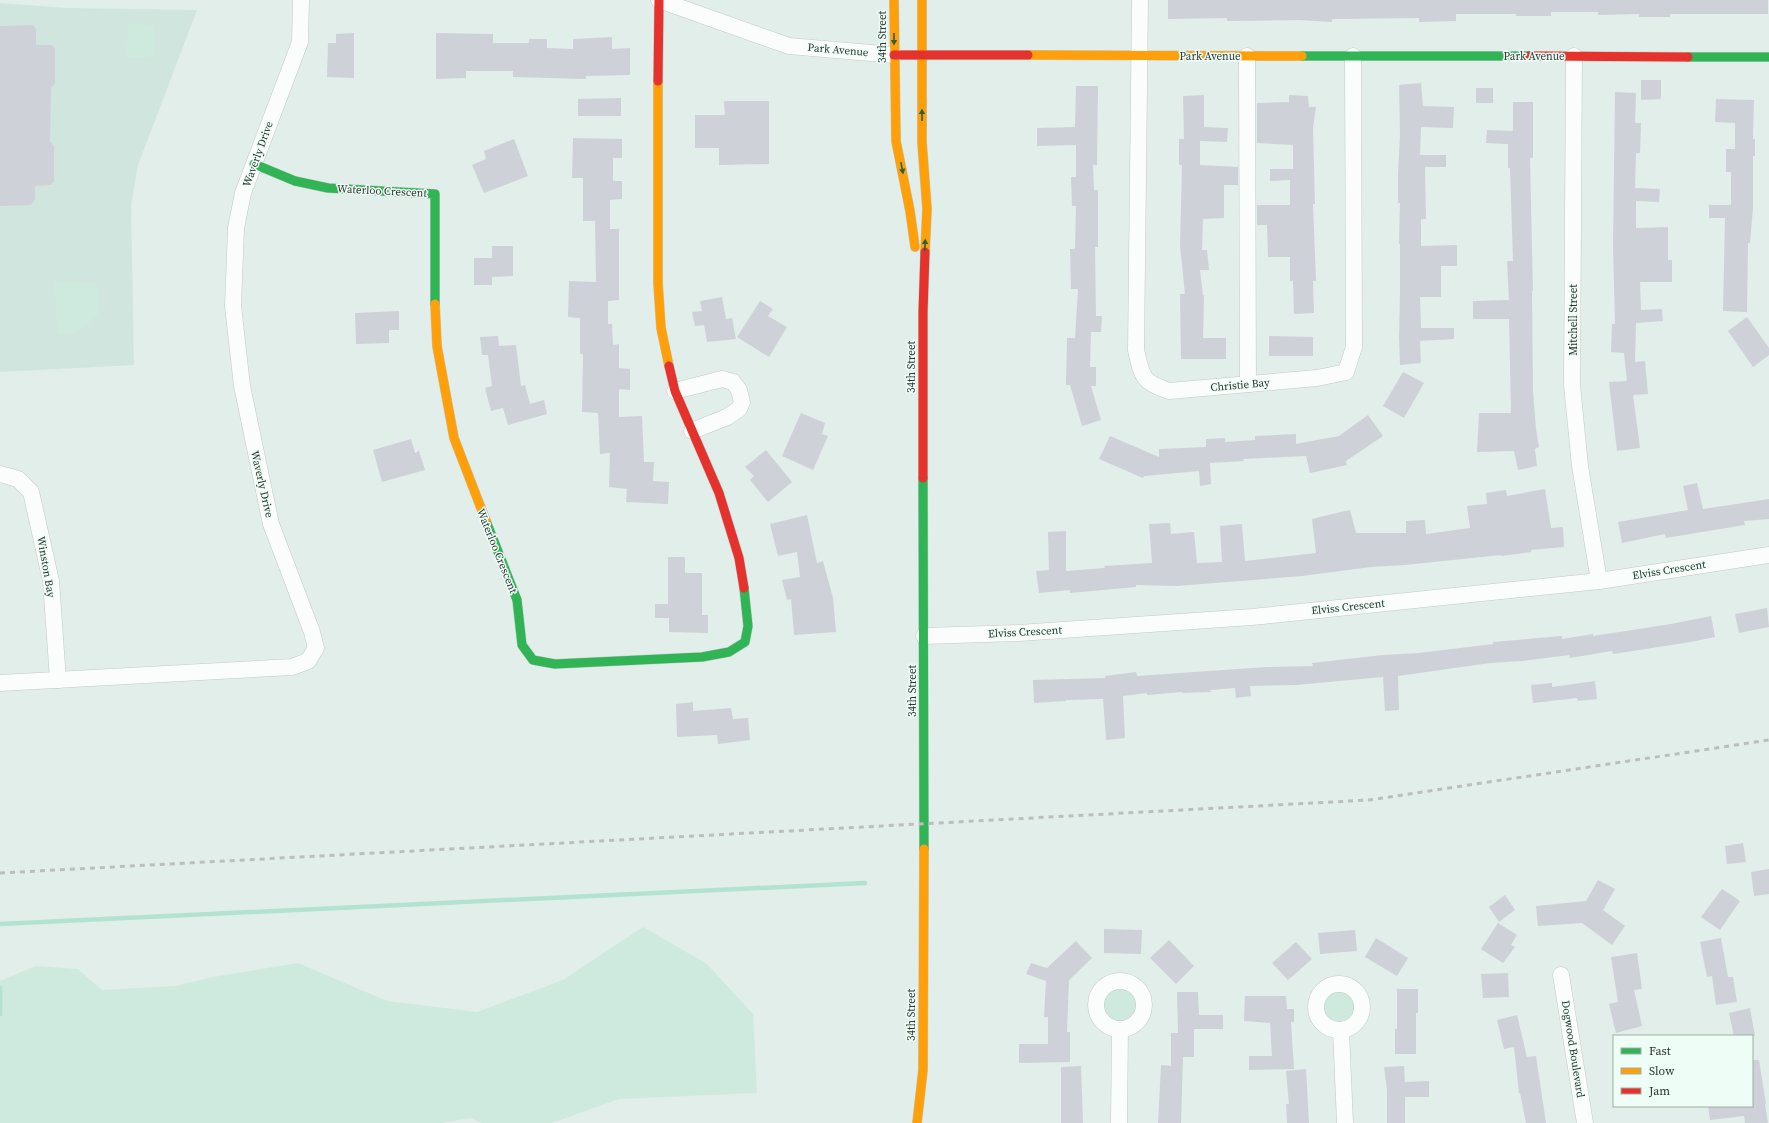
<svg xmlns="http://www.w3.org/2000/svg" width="1769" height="1123" font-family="'Source Serif 4',serif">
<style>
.built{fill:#d0e5dd}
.green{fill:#ceeadf}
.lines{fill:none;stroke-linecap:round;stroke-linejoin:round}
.stream{stroke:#b1e3d0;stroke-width:4.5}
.building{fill:#cfd1d8}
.street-casing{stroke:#c0cac6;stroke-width:17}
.fast-casing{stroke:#c0cac6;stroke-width:10}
.slow-casing{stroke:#c0cac6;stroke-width:10}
.jam-casing{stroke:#c0cac6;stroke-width:10}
.street{stroke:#fbfcfc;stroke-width:16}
.fast{stroke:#30b455;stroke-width:9}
.slow{stroke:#ff9f0a;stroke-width:9}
.jam{stroke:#e5322d;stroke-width:9}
.rail{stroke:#bcbebe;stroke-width:3;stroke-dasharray:5 5;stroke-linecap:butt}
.oneway{fill:#2d603d}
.labels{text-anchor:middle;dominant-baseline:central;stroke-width:3;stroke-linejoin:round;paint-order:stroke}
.street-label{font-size:11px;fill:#2c3330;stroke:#eefef7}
</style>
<rect width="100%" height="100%" fill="#e2eee9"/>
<!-- built -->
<polygon class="built" points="0,3 67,8 197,10 138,165 131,205 134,365 0,372"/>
<!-- green -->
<g class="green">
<polygon points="128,24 155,25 154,58 127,57"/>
<polygon points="55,283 95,283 98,292 98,314 76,334 57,334"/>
<polygon points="643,927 707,964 753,1014 757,1093 619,1099 552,1123 481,1123 471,1118 441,1123 0,1123 0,981 35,966 78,969 102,990 175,986 213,977 298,963 387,1001 477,1012 563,980"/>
<circle cx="1120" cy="1005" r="16"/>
<circle cx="1340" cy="1006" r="16"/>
</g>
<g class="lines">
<!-- stream -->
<g class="stream">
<polyline points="0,924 865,883"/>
<polyline points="0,988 0,1014"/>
</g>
</g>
<!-- building -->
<g class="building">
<polygon points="1168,0 1768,0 1768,14 1670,14 1670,17 1639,17 1639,14 1598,15 1598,12 1551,12 1551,16 1516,16 1516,14 1456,14 1456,21 1419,22 1419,18 1332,19 1332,22 1299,20 1227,21 1227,18 1168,19"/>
<polygon points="33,25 36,29 36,45 51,45 55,48 55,83 51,88 50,141 54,146 54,181 51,185 35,186 35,199 31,205 0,206 0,26"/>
<polygon points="354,33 354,78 327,77 328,43 336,43 336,34"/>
<polygon points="436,33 493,34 493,43 529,43 529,39 547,39 547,48 573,49 573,39 612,37 612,49 630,48 630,75 586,76 586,79 513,77 513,71 466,71 466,78 436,79"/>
<polygon points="1641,80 1661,80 1661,99 1641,100"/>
<polygon points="1421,83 1423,106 1454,107 1453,128 1421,127 1420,155 1446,155 1446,167 1425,167 1426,219 1421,219 1421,246 1457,245 1457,266 1441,266 1441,297 1420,297 1421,328 1454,328 1454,339 1420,341 1421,363 1400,365 1399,338 1400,294 1400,244 1399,244 1400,203 1398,203 1398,175 1400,134 1399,85"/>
<polygon points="1076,86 1098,86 1097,165 1093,165 1094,190 1098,190 1098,247 1095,247 1096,316 1102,316 1101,332 1091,332 1090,367 1096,367 1096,386 1091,386 1101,420 1082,426 1070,385 1066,385 1067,338 1075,338 1078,289 1071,289 1070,249 1075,249 1076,206 1072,206 1071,177 1076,177 1076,145 1037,146 1037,128 1075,127"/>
<rect x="1476" y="88" width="17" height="15"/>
<polygon points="1615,92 1636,93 1635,123 1641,123 1640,153 1636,153 1635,188 1660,189 1659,202 1636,201 1636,228 1668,227 1668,260 1672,260 1672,282 1640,282 1641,310 1662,309 1663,321 1636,323 1635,362 1645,361 1648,394 1633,395 1640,448 1617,451 1609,382 1627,381 1624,353 1611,352 1612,324 1615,324 1613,245"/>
<polygon points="1204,95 1204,127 1228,128 1227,142 1200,141 1200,165 1238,167 1238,185 1224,185 1224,218 1203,219 1202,250 1207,250 1209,270 1200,270 1203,295 1204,295 1203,338 1226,338 1226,359 1181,359 1180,294 1185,294 1180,246 1182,165 1179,165 1179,139 1184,139 1183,96"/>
<polygon points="1289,95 1308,96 1309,107 1316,107 1313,128 1315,204 1313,204 1316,281 1313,281 1314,313 1294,314 1293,281 1290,281 1290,257 1268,257 1267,225 1257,225 1257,205 1290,205 1290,180 1270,181 1270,169 1293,169 1293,145 1257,143 1257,103 1289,102"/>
<polygon points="621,98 621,116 578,116 578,99"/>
<polygon points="1716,99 1754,100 1753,139 1755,139 1755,156 1753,156 1753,208 1750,243 1748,243 1747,312 1723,311 1725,218 1709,218 1709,205 1731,205 1731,172 1726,172 1726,149 1735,149 1735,123 1715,122"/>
<polygon points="724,101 769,101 769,164 719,165 719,148 695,148 695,115 725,115"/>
<polygon points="1513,102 1533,102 1533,158 1530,158 1533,291 1532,291 1533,391 1536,429 1539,447 1535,449 1537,466 1518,470 1514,451 1477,452 1479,413 1511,413 1509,319 1473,319 1473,301 1509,300 1507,261 1513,261 1510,168 1508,168 1508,144 1486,143 1487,130 1513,131"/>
<polygon points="573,138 622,139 622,158 613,158 613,181 622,181 622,199 610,200 610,229 619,229 619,300 608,301 608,324 612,324 613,345 619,344 619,368 630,369 630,390 619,389 619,417 642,416 644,462 654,462 653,481 669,482 668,504 626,502 627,489 609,487 610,453 600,454 598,413 582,412 583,354 580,354 580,318 568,317 569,281 596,282 595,221 583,221 583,178 572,178"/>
<polygon points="514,139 528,176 484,193 472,165 486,159 484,151"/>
<polygon points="492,246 513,246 513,276 492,277 492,285 474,285 474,258 492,258"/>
<polygon points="722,297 726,319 732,318 736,339 707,342 704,325 695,326 692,312 702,311 700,301"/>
<polygon points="760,301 773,309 768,316 787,327 769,357 737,337"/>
<polygon points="399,311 399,330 389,330 389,343 356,344 355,313"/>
<polygon points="1747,317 1769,348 1769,355 1753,367 1728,331"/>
<polygon points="498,336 499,346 516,345 521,386 525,385 530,404 544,400 547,414 508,425 503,408 491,411 485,388 492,386 488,355 482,355 480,337"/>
<polygon points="1269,336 1313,337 1313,356 1269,356"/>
<polygon points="1403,372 1424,383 1404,418 1383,406"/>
<polygon points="801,413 825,423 822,434 828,436 813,470 782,456"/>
<polygon points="1368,415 1383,436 1346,461 1347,465 1310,473 1306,456 1243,459 1244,461 1210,463 1211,484 1200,486 1199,471 1144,476 1143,478 1099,459 1110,436 1159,457 1159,449 1206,447 1206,439 1225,438 1225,442 1255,440 1255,436 1296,434 1296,444 1339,436"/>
<polygon points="411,439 415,453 419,451 425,470 382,482 373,450"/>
<polygon points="766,450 792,482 768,502 750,480 754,476 745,467"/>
<polygon points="1697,483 1703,509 1769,499 1769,519 1744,521 1745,525 1666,538 1665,534 1622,543 1618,522 1688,510 1683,486"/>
<polygon points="1545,489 1551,528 1563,527 1564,547 1531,550 1531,552 1501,556 1501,555 1405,565 1371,567 1302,576 1177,586 1136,585 1136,587 1070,593 1070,590 1039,593 1036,571 1049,570 1048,532 1066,531 1066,571 1105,568 1104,566 1152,563 1149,524 1170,523 1171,534 1194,532 1197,563 1222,562 1220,526 1242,524 1245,561 1316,553 1312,519 1328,515 1350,510 1356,533 1406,533 1406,521 1425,520 1426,534 1470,528 1467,506 1487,504 1486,493 1506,490 1507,496"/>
<polygon points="807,515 817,563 823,561 833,598 836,632 794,635 791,599 787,600 782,580 800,577 797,552 778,556 770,524"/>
<polygon points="668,557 685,557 685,573 702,573 702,615 708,615 708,633 669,632 669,618 655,618 655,604 668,604"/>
<polygon points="1767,608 1769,627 1739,633 1735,614"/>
<polygon points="1711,616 1715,637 1691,642 1613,654 1612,651 1570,658 1569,655 1522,661 1490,663 1398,676 1399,710 1385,711 1383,677 1296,685 1250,686 1251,696 1236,698 1235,688 1210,690 1211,692 1182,693 1182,692 1147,695 1147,693 1123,696 1125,738 1106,740 1103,699 1066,700 1066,701 1034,703 1033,680 1105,678 1105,676 1136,672 1137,676 1267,667 1313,666 1312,663 1383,655 1419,653 1493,644 1493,642 1562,636 1562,639 1593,634 1593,636 1671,624"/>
<polygon points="1595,681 1597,699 1578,701 1577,698 1533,703 1531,685 1552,683 1552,687"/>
<polygon points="693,702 693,711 731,708 733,719 748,718 750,740 718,744 717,735 677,737 676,704"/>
<polygon points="1743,843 1746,862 1727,864 1725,846"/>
<polygon points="1769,869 1769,894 1754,896 1751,872"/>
<polygon points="1598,880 1615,889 1603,910 1625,926 1612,945 1582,923 1538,926 1536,906 1586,901"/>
<polygon points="1722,889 1740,901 1720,930 1701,917"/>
<polygon points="1505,895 1515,910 1499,922 1489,907"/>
<polygon points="1498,923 1517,935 1511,945 1515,947 1503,963 1481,949"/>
<polygon points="1104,929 1142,930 1141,954 1104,953"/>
<polygon points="1355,930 1357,951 1320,954 1318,933"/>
<polygon points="1376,938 1408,958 1397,976 1365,957"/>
<polygon points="1721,938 1728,977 1733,977 1737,1002 1716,1005 1712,976 1707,977 1700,942"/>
<polygon points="1169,940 1194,966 1176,984 1150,958"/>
<polygon points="1076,941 1092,958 1069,980 1067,1032 1070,1032 1070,1062 1019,1063 1019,1044 1048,1044 1048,1017 1044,1017 1046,981 1026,974 1031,963 1047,968"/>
<polygon points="1296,942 1312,959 1288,980 1272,963"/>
<polygon points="1637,953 1642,989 1634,990 1642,1026 1616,1033 1609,1004 1618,1002 1611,957"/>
<polygon points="1508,973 1509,997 1483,998 1481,974"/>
<polygon points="1397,989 1418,989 1418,1013 1416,1013 1416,1054 1395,1054 1395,1029 1397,1029"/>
<polygon points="1177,992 1198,992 1199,1015 1223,1015 1223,1029 1194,1029 1194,1057 1183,1057 1181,1123 1158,1123 1161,1065 1171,1066 1171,1033 1178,1033"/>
<polygon points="1245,996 1286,996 1287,1009 1294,1009 1294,1022 1291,1022 1294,1069 1249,1070 1249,1056 1272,1056 1270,1023 1244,1021"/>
<polygon points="1750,1008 1755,1036 1734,1036 1729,1013"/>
<polygon points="1517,1015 1527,1057 1536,1056 1546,1123 1526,1123 1520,1093 1519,1093 1514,1047 1504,1049 1497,1020"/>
<polygon points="1752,1060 1759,1060 1766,1104 1765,1104 1768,1123 1745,1123 1744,1116 1710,1120 1708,1106 1752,1106"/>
<polygon points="1081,1066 1083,1123 1061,1123 1061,1067"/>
<polygon points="1404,1066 1405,1082 1429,1081 1429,1097 1405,1097 1405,1123 1387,1123 1387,1090 1384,1067"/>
<polygon points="1306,1069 1309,1123 1287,1123 1286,1104 1289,1104 1286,1071"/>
</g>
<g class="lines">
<!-- street casing -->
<g class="street-casing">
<g id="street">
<polyline points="659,0 789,46 894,55"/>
<path d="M 1140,0 L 1136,350 C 1142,377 1142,382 1169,391 L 1317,378 L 1346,372 L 1354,347 L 1353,56"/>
<polyline points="1247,56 1248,384"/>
<polyline points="1574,56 1572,385 1580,466 1599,581"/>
<polyline points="675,391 722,379 733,382 739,390 742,402 739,409 727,417 692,431"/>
<polyline points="0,474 18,479 31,492 51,581 58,680"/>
<polyline points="924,636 1019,633 1252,617 1599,581 1769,555"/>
<polyline points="0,683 292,667 308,661 316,648 312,632 271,524 242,386 233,306 236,228 243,193 254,164 300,42 301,0"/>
<polyline points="1561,975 1585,1123"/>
<circle cx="1120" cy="1005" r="24"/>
<circle cx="1339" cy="1007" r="23"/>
<polyline points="1341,1030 1345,1123"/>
<polyline points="1119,1123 1120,1030"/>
</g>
</g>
<!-- fast casing -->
<g class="fast-casing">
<g id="fast">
<polyline points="1302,56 1529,56"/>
<polyline points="1688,57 1769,57"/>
<polyline points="254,164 295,181 328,188 435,194 435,304"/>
<polyline points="923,478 924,849"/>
<polyline points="486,521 517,600 522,645 533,660 555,664 702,657 729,652 745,642 748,626 744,588"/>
</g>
</g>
<!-- slow casing -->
<g class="slow-casing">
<g id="slow">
<polyline points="894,0 896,141 910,211 915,247"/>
<polyline points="922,0 922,142 927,209 925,252"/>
<polyline points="1028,55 1302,56"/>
<polyline points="658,81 658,283 661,328 669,366"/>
<polyline points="435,304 437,346 454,438 486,521"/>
<polyline points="917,1123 923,1070 924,849"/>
</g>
</g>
<!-- jam casing -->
<g class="jam-casing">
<g id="jam">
<polyline points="894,55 1028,55"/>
<polyline points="1529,56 1688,57"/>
<polyline points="658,81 659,0"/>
<polyline points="669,366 675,391 719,493 739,558 744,588"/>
<polyline points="923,478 923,312 925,252"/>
</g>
</g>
<!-- street -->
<use href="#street" class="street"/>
<!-- fast -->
<use href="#fast" class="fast"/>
<!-- slow -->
<use href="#slow" class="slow"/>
<!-- jam -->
<use href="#jam" class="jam"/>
<!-- rail -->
<polyline class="rail" points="0,873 1369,800 1769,740"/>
</g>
<!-- one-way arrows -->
<defs><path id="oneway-solid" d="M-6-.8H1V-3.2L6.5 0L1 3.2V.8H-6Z"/></defs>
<g class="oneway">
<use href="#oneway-solid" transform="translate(894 39) rotate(90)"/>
<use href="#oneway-solid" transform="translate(922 115) rotate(-90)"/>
<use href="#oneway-solid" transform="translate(902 168) rotate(79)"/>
<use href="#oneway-solid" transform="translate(925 245) rotate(-88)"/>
</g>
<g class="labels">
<!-- street labels -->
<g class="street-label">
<text transform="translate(882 37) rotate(-90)">34th Street</text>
<text transform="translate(838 50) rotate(5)">Park Avenue</text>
<text x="1210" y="56">Park Avenue</text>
<text x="1534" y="56">Park Avenue</text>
<text transform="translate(258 154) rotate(-70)">Waverly Drive</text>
<text transform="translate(382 191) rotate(3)">Waterloo Crescent</text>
<text transform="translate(1573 320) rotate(-90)">Mitchell Street</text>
<text transform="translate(911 367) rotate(-90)">34th Street</text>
<text transform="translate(1240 385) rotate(-5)">Christie Bay</text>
<text transform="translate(262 484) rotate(77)">Waverly Drive</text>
<text transform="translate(497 551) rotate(68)">Waterloo Crescent</text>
<text transform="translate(46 567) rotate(80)">Winston Bay</text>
<text transform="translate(1669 570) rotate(-9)">Elviss Crescent</text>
<text transform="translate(1348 607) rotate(-6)">Elviss Crescent</text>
<text transform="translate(1025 632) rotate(-3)">Elviss Crescent</text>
<text transform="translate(912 691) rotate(-90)">34th Street</text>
<text transform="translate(911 1015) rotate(-90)">34th Street</text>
<text transform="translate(1573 1049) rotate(81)">Dogwood Boulevard</text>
</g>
</g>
<!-- legend -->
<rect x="1613" y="1035" width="140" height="72" fill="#eefef7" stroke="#a0ada7"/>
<rect x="1621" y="1048" width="20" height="6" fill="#30b455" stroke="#a0ada7"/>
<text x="1649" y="1055" font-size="12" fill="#2c3330">Fast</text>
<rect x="1621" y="1068" width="20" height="6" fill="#ff9f0a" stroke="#a0ada7"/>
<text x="1649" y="1075" font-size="12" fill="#2c3330">Slow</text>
<rect x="1621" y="1088" width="20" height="6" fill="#e5322d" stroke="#a0ada7"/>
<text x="1649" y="1095" font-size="12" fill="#2c3330">Jam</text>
</svg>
